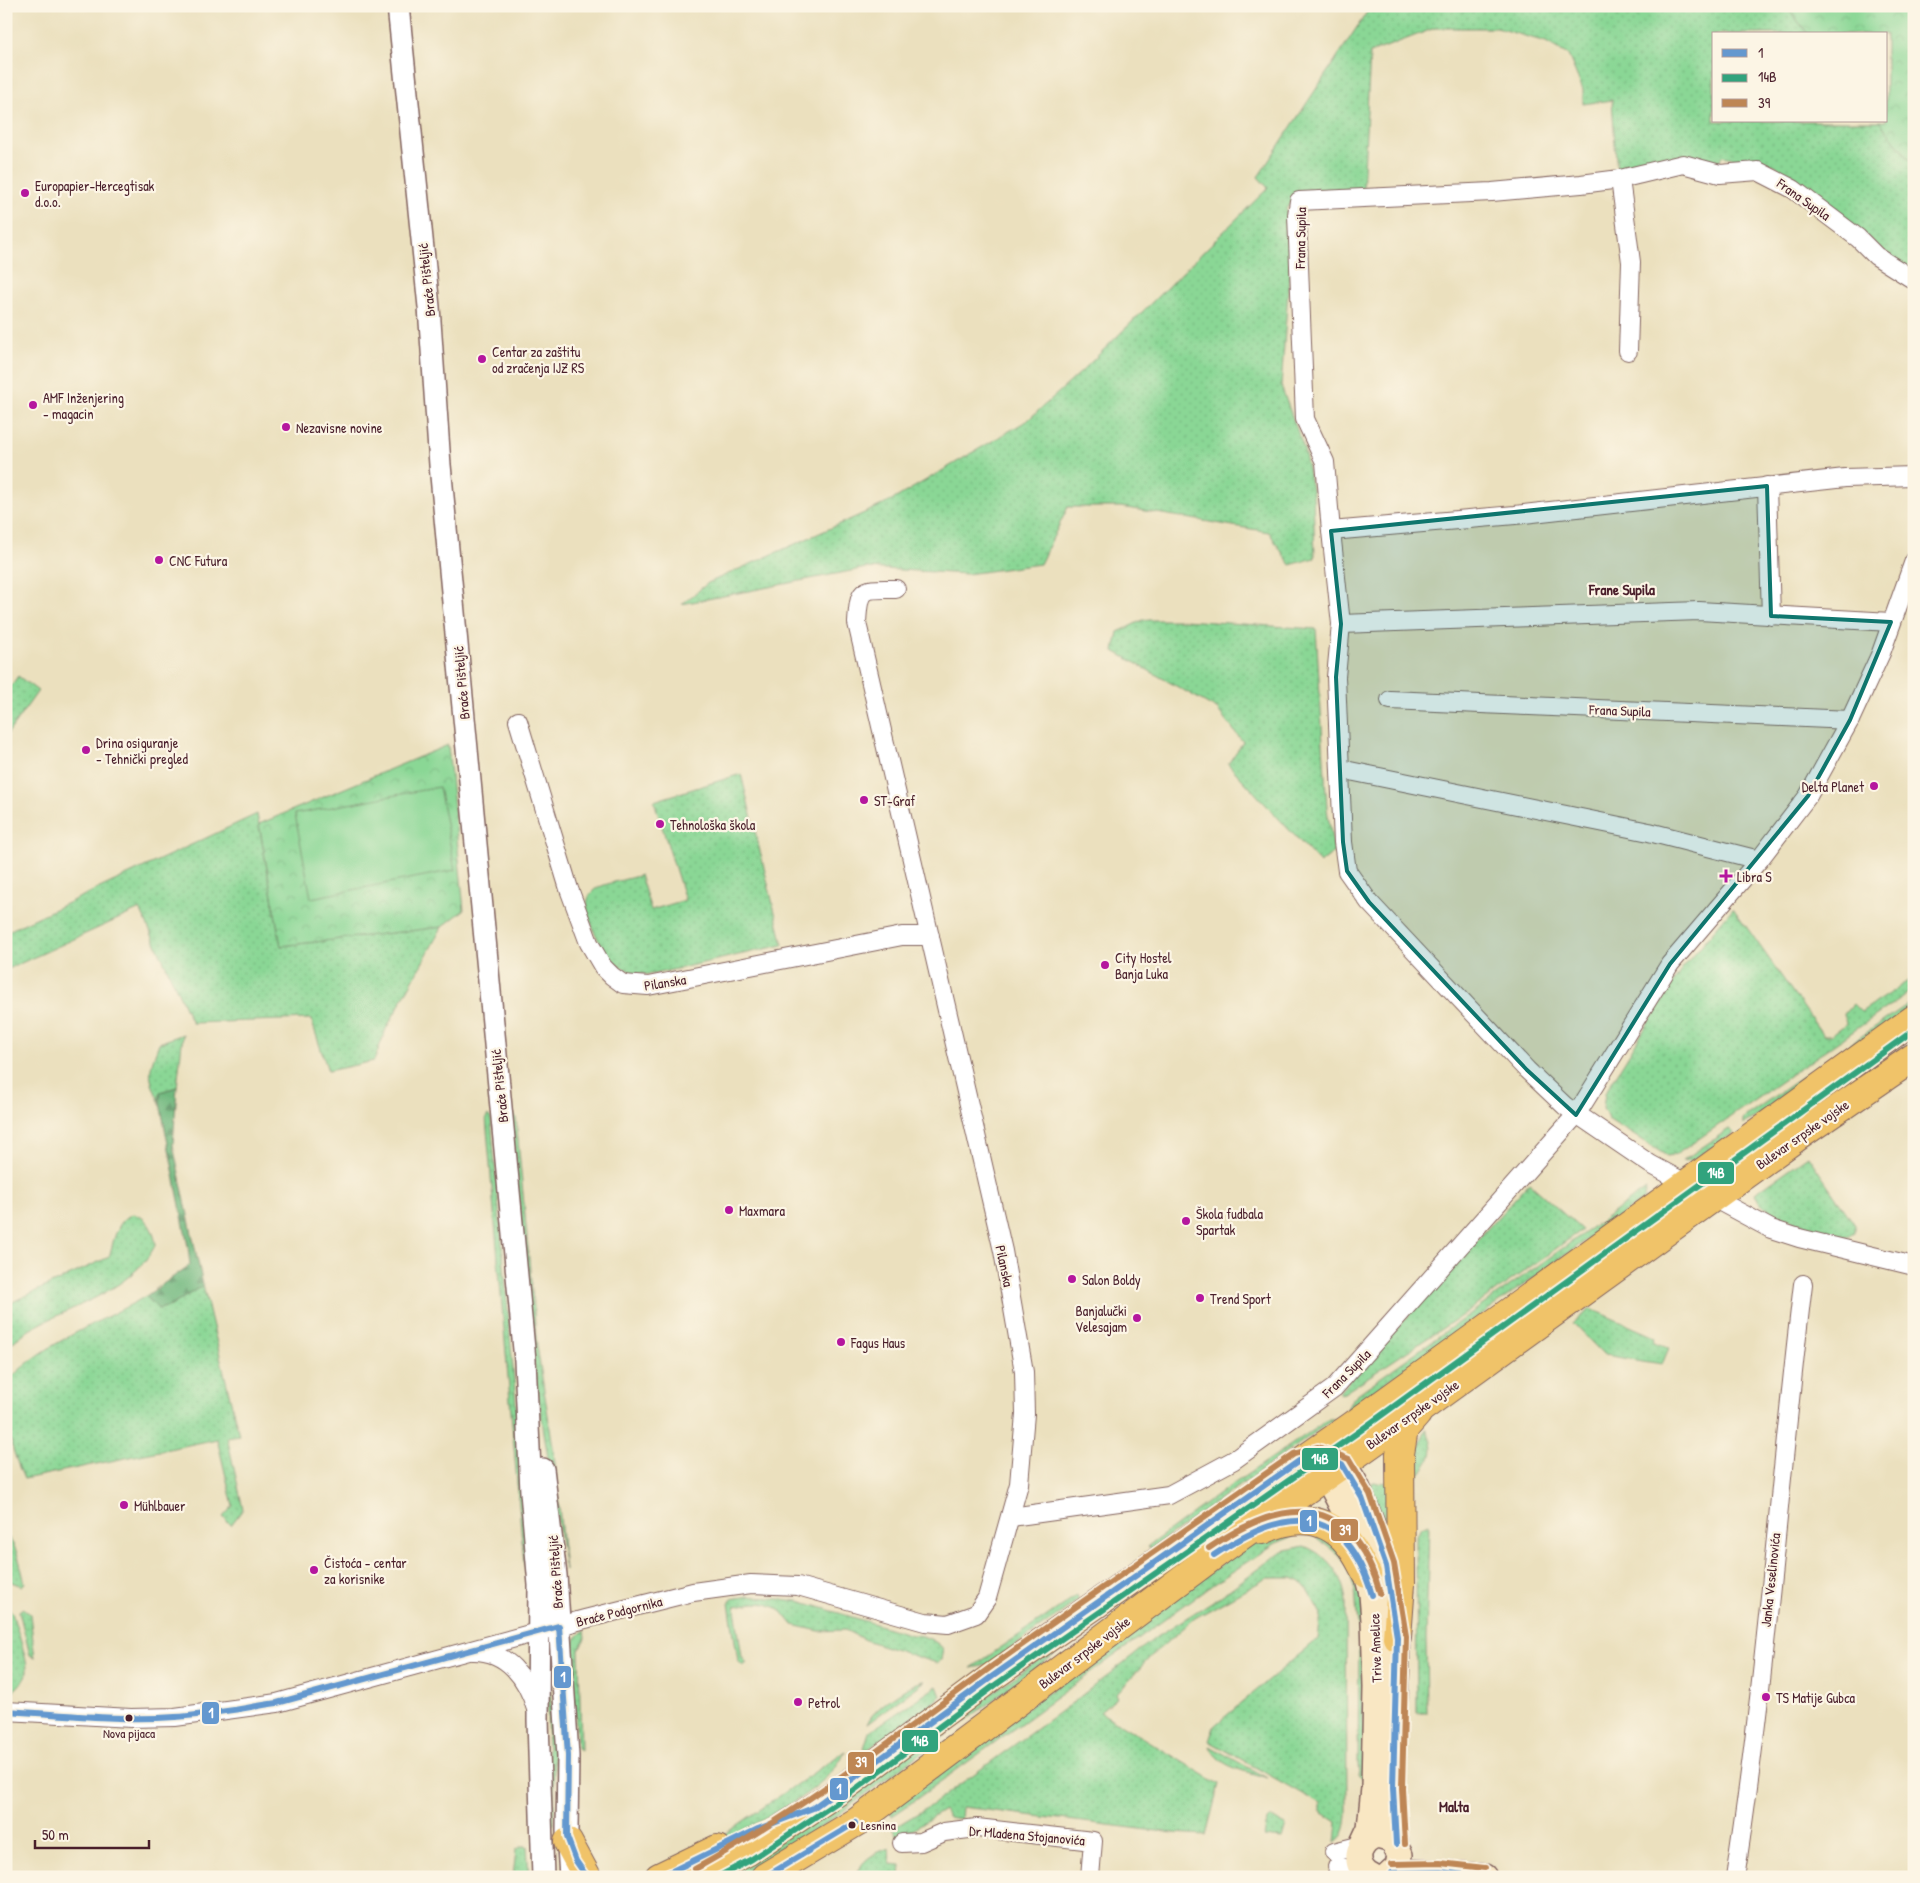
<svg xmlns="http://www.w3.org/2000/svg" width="1920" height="1883" font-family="'Patrick Hand',sans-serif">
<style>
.grass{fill:url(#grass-dots);stroke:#6a7b60}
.forest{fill:url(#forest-firs);stroke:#5c6c54}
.park{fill:url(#park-crowns);stroke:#6a7b60}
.garden{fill:#8ad795;stroke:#6a7b60}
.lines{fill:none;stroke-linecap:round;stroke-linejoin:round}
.minor-casing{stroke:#82635e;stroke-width:20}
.tertiary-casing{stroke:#82635e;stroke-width:24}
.secondary-casing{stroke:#82635e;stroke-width:28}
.primary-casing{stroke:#82635e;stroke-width:30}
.minor{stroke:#fff;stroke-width:18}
.tertiary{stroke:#fff;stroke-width:21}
.secondary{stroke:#f9e7c3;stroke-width:25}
.primary{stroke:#f0c369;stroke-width:28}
.bus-1-casing{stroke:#fcf5e5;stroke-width:10}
.bus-2-casing{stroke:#fcf5e5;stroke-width:10}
.bus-3-casing{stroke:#fcf5e5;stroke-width:10}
.bus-1{stroke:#6498cf;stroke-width:6}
.bus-2{stroke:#31a37d;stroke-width:6}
.bus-3{stroke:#be8654;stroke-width:6}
.marked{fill:#0f766e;fill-opacity:0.2;stroke:#0f766e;stroke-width:4;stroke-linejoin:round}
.poi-dot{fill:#b5179e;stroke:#fcf5e5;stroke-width:2}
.bus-dot{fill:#4a1f2b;stroke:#fcf5e5;stroke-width:2}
.labels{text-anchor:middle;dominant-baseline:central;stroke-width:4.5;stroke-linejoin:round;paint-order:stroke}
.bus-label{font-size:13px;fill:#4a1f2b;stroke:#fcf5e5}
.poi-label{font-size:14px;fill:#4a1f2b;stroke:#fcf5e5;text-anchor:start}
.street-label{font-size:14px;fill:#4a1f2b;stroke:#fcf5e5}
.neighbourhood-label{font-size:15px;font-weight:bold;fill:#4a1f2b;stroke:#fcf5e5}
.line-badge{stroke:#fcf5e5;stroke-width:2}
.badge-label{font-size:14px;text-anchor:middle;font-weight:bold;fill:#fff}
</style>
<defs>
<pattern id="grass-dots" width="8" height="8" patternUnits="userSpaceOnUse" patternTransform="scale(1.25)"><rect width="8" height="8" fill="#8ad795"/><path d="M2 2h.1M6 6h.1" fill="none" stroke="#79b881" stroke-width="1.8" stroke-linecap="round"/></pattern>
<pattern id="forest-firs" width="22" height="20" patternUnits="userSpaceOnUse" patternTransform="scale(1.25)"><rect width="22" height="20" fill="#6fb87e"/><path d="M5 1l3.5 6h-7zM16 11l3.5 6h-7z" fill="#5d9567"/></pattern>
<pattern id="park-crowns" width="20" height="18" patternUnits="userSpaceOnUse" patternTransform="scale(1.25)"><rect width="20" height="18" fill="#8ad795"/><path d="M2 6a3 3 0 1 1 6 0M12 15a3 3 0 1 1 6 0" fill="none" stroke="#79b881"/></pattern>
</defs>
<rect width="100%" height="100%" fill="#fcf5e5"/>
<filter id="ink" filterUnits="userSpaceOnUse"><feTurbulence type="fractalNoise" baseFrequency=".02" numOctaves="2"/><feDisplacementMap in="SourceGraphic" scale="10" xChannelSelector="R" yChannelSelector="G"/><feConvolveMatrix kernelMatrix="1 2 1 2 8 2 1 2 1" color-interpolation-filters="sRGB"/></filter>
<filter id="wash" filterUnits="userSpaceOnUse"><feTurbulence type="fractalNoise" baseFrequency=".0096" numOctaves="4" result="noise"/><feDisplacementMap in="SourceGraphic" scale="20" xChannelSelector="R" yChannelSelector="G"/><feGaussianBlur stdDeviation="1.12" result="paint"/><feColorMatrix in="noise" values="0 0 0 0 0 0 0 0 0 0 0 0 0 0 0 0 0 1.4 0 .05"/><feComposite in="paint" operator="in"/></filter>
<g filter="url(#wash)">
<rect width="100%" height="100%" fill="#ebe0be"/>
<!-- grass -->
<g class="grass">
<polygon points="1371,6 1786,6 1808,34 1714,34 1714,121 1879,121 1914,165 1914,274 1775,165 1722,156 1717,168 1617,174 1612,100 1583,104 1583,90 1568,55 1546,42 1497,28 1435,28 1370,53 1363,191 1298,191 1286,209 1292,236 1281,386 1304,449 1313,495 1315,558 1290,565 1269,532 1121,507 1068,507 1040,564 967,574 866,568 682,604 708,583 889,502 1028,420 1080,373 1268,188 1258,177"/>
<polygon points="1143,620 1184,620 1316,629 1327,809 1334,852 1320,863 1228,764 1243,742 1217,709 1114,651 1118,632"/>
<polygon points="18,676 38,691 6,736 6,693"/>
<path d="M 741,774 L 783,945 L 654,974 C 620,978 601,951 591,923 C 587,912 584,900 593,891 C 599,884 630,879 640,875 L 651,910 L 685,900 L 654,801 Z"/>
<polygon points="257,814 281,946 442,927 386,1029 374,1061 328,1071 311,1019 192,1023 140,909 6,970 6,932"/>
<polygon points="1733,908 1823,1035 1831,1035 1846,1024 1844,1014 1853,1004 1861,1012 1914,977 1914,989 1677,1154 1667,1156 1608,1119 1603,1108 1605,1093 1683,967"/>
<polygon points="1914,1000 1914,1008 1767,1110 1743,1124 1743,1119 1747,1115"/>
<path d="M 183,1034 L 177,1087 L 160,1092 L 160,1103 C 147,1075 148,1073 159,1043 Z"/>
<polygon points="511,1113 516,1118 537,1346 554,1453 565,1570 535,1373"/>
<polygon points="488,1115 491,1118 531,1573 525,1574 521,1530 486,1118"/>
<polygon points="1729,1129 1734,1133 1693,1160 1682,1161"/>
<path d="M 1808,1156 L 1855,1225 L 1855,1232 C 1852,1235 1850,1237 1845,1237 C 1832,1236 1773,1215 1763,1206 C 1759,1203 1757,1198 1755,1193 Z"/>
<polygon points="1529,1183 1582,1230 1464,1314 1341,1395 1339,1392"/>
<polygon points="1646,1189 1643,1200 1347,1410 1350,1402 1356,1395"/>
<path d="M 133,1214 C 148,1217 153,1230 156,1244 C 132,1291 73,1305 31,1329 C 22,1334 14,1342 6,1347 L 6,1305 L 109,1257 C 114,1241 116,1220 133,1214 Z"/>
<path d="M 203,1285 L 239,1435 L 227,1437 L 243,1509 L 231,1525 L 223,1517 L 233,1506 L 217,1439 L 24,1479 C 10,1447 3,1418 7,1382 C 44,1342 100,1323 146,1296 L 158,1309 L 171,1306 Z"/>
<polygon points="1591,1309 1655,1337 1654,1343 1669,1348 1662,1364 1604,1355 1573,1323"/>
<polygon points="1329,1419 1334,1419 1151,1549 1148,1546 1226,1489"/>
<path d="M 1426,1429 C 1436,1447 1433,1463 1417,1475 L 1418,1449 Z"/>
<polygon points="1374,1482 1392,1483 1392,1548 1368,1485"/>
<polygon points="1429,1524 1426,1638 1427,1713 1417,1713 1416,1535 1421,1527"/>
<polygon points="1318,1532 1347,1554 1363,1598 1364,1779 1359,1775 1358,1764 1359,1638 1355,1591 1347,1565 1340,1556 1317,1538"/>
<polygon points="1300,1534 1276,1543 1215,1583 904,1808 892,1816 888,1811 1258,1537"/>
<path d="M 6,1536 C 18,1544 21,1570 25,1583 L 22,1586 L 6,1580 Z"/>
<path d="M 1304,1546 C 1329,1556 1342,1574 1346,1601 L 1347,1815 C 1346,1826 1345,1836 1335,1842 L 1337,1822 L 1320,1811 L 1320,1804 L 1209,1741 L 1214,1726 L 1318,1639 L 1321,1614 L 1307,1589 L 1301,1582 L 1292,1578 L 1267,1578 L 1195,1618 L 1152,1655 L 1116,1694 L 1118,1697 L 1100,1712 L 1219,1784 L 1206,1835 L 1173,1833 L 962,1807 L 961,1819 L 948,1817 L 944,1810 L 898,1838 L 893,1830 L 895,1827 L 930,1806 L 1072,1703 L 1159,1635 L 1221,1596 L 1282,1551 Z"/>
<polygon points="1177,1564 824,1825 791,1847 737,1877 718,1877 895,1760"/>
<path d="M 749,1596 L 799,1601 L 912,1635 C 921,1634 938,1641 943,1649 L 941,1660 L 937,1663 L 865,1640 L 845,1630 L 819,1631 L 793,1625 L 780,1609 L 767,1604 L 754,1603 L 736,1606 L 735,1609 L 742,1657 L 747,1663 L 743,1666 L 738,1661 L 729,1603 L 731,1599 Z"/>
<polygon points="1076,1596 1079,1600 988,1665 971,1668"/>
<path d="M 6,1605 L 12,1612 C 15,1625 28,1659 27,1671 C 26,1681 15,1691 6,1695 Z"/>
<polygon points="23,1608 30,1614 35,1658 30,1655 19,1611"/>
<polygon points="584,1630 585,1638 579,1650 581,1751 577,1748 572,1648 576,1638"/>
<polygon points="548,1665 554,1746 554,1824 547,1826"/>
<path d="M 925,1681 L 867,1724 C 871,1710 911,1682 925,1681 Z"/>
<polygon points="937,1686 941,1696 936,1701 867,1750 864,1748 869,1732"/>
<path d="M 1210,1746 L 1267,1778 C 1247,1771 1218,1768 1210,1746 Z"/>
<path d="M 845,1751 C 827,1793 761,1819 723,1841 L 713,1842 Z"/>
<polygon points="1270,1817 1286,1825 1282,1839 1264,1837 1267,1820"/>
<polygon points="522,1846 527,1846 529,1877 513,1877 516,1850"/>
<path d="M 889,1848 L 890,1864 L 901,1865 L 900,1877 L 855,1877 C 861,1860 874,1853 889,1848 Z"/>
</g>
<!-- forest -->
<polygon class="forest" points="177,1087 173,1145 203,1285 171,1306 158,1309 146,1296 190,1265 188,1247 160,1103 160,1092"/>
<!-- park -->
<g class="park">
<polygon points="1786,6 1914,6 1914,165 1879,121 1886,121 1886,34 1808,34"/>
<polygon points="448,745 464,910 442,927 281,946 259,824"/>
</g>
<!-- garden -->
<polygon class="garden" points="439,787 455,870 311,898 295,814"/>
</g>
<g filter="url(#ink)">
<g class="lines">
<!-- minor casing -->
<g class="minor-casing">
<g id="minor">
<polyline points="1620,179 1631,262 1628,351"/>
<polyline points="1767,486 1771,616"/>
<polyline points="1331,531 1325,462 1305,419 1297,215 1299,201 1492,192 1581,184 1620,179 1683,164 1720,174 1758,171 1793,189 1858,238 1876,256 1914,280"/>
<polyline points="1891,622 1699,611 1341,624 1331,531 1515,515 1845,478 1914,476"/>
<polyline points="1341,624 1336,677 1343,842 1347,871 1369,902 1527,1070 1565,1106 1650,1164 1771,1229 1799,1238 1914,1266"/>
<polyline points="1390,700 1850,720"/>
<polyline points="518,721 569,889 589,943 603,967 612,976 623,984 648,986 902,936 930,936"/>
<polyline points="1340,769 1649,832 1759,860"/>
<polyline points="1011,1517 1169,1495 1234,1460 1334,1388 1576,1115 1670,964 1759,860 1808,796 1850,720 1881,653 1914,561"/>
<path d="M 472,1651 C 507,1650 527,1678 536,1709"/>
<path d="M 6,1711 L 131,1718 L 175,1717 L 277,1703 L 585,1619 L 693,1592 L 751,1584 L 798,1586 L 925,1622 L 948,1624 L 976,1614 L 987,1598 L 1019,1484 L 1025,1414 L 1024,1372 L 1003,1251 L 857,623 C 859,586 862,589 896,589"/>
<polyline points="902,1843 921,1842 944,1832 977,1828 1093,1841 1090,1877"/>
<polyline points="1334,1852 1362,1845"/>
<polyline points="1337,1867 1364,1871"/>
<path d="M 1735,1877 C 1766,1681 1779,1481 1803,1284"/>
</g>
</g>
<!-- tertiary casing -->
<g class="tertiary-casing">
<g id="tertiary">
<polyline points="398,6 429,307 440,465 525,1360 531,1492 539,1585 538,1720 543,1877"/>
<polyline points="543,1469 556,1575 568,1756 567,1831 570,1877"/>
</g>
</g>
<!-- secondary casing -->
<g class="secondary-casing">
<g id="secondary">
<path d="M 1323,1457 C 1347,1461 1357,1485 1365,1506 C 1381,1547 1396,1594 1397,1638 C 1398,1706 1385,1777 1396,1844"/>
<polyline points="1326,1457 1326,1475 1343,1508 1367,1574 1372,1594 1374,1620 1376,1687 1374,1788 1370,1828 1362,1845"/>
<path d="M 1372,1877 C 1351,1867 1357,1841 1377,1836 L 1392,1840 L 1400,1855 L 1398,1867 L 1387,1877"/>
<path d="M 1392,1877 L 1392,1873 C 1423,1871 1453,1873 1484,1877"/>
</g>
</g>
<!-- primary casing -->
<g class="primary-casing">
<g id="primary">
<path d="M 1263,1530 C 1293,1516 1325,1515 1348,1543 C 1356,1552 1361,1564 1367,1574"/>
<polyline points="1397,1637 1401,1584 1400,1454 1404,1429 1417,1414"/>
<polyline points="568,1842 587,1877"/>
<polyline points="659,1877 717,1849"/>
<polyline points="699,1877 747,1852 840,1790 993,1676 1352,1426 1914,1019"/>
<polyline points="765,1877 858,1821 1221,1550 1423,1407 1800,1135 1914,1057"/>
</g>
</g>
<!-- minor -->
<use href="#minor" class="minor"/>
<!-- tertiary -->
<use href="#tertiary" class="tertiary"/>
<!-- secondary -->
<use href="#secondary" class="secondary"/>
<!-- primary -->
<use href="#primary" class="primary"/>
<!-- bus-1 casing -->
<g class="bus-1-casing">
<g id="bus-1">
<path d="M 1214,1555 C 1285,1507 1344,1500 1372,1595"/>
<path d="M 6,1711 C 62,1714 119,1721 175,1717 C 209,1715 243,1708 277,1703 L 559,1626 L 568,1756 L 567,1837 L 576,1861 L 587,1877"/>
<polyline points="1392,1873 1440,1872 1482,1877"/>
<polyline points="660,1877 758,1829 813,1808 993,1676 1299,1461 1317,1456 1342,1464 1362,1498 1386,1566 1397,1637 1393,1788 1396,1844"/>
<polyline points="765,1877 855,1823"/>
</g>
</g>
<!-- bus-2 casing -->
<g class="bus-2-casing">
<polyline id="bus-2" points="718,1877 752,1859 845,1797 998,1683 1357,1433 1914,1030"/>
</g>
<!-- bus-3 casing -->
<g class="bus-3-casing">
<g id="bus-3">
<path d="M 1209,1548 C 1285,1496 1351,1491 1380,1593"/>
<polyline points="1392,1864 1440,1863 1485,1868"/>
<path d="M 695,1869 C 800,1812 894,1738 991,1667 C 1091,1595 1193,1525 1294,1454 L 1318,1447 L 1349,1459 L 1370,1494 L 1394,1563 L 1406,1636 L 1402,1788 L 1405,1844"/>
</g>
</g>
<!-- bus-1 -->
<use href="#bus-1" class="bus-1"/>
<!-- bus-2 -->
<use href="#bus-2" class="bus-2"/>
<!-- bus-3 -->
<use href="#bus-3" class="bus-3"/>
</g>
</g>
<!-- marked area -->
<path class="marked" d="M 1767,486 L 1771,616 L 1891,622 L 1850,720 L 1808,796 L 1670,964 L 1576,1115 L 1527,1070 L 1369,902 L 1347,871 L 1343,842 L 1336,677 L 1341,624 L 1331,531 Z"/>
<!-- markers -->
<g class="poi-dot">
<circle cx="25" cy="193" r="5"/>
<circle cx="482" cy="359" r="5"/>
<circle cx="33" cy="405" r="5"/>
<circle cx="286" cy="427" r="5"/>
<circle cx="159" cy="560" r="5"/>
<circle cx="86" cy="750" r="5"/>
<circle cx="1874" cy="786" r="5"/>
<circle cx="864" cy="800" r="5"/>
<circle cx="660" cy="824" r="5"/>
<path d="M1723.5 868.5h5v5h5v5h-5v5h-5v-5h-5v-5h5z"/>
<circle cx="1105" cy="965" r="5"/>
<circle cx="729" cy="1210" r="5"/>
<circle cx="1186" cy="1221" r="5"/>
<circle cx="1072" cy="1279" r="5"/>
<circle cx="1200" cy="1298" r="5"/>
<circle cx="1137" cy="1318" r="5"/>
<circle cx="841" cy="1342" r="5"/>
<circle cx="124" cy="1505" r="5"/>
<circle cx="314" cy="1570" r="5"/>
<circle cx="1766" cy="1697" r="5"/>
<circle cx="798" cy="1702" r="5"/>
</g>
<g class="bus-dot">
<circle cx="129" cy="1718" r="4.5"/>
<circle cx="852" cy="1825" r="4.5"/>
</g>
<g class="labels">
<!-- bus labels -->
<g class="bus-label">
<text x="129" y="1733">Nova pijaca</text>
<text x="861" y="1825" text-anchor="start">Lesnina</text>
</g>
<!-- poi labels -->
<g class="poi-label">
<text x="35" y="185">Europapier-Hercegtisak<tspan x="35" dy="16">d.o.o.</tspan></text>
<text x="492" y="351">Centar za zaštitu<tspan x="492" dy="16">od zračenja IJZ RS</tspan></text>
<text x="43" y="397">AMF Inženjering<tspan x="43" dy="16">- magacin</tspan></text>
<text x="296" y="427">Nezavisne novine</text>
<text x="169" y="560">CNC Futura</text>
<text x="96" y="742">Drina osiguranje<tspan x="96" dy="16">- Tehnički pregled</tspan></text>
<text x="1864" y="786" text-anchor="end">Delta Planet</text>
<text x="874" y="800">ST-Graf</text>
<text x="670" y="824">Tehnološka škola</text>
<text x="1737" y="876">Libra S</text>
<text x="1115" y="957">City Hostel<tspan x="1115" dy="16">Banja Luka</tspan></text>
<text x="739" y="1210">Maxmara</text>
<text x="1196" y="1213">Škola fudbala<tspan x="1196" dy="16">Spartak</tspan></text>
<text x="1082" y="1279">Salon Boldy</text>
<text x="1210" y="1298">Trend Sport</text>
<text x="1127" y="1310" text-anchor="end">Banjalučki<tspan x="1127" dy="16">Velesajam</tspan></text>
<text x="851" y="1342">Fagus Haus</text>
<text x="134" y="1505">Mühlbauer</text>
<text x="324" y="1562">Čistoća - centar<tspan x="324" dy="16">za korisnike</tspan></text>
<text x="1776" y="1697">TS Matije Gubca</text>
<text x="808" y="1702">Petrol</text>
</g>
<!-- street labels -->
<g class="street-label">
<text transform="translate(1804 199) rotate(35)">Frana Supila</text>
<text transform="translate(1300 238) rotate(-89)">Frana Supila</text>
<text transform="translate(426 280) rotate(-96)">Braće Pišteljić</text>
<text transform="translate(461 683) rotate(-95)">Braće Pišteljić</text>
<text transform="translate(1620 710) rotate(2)">Frana Supila</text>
<text transform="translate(665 982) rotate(-9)">Pilanska</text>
<text transform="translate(499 1086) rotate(-96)">Braće Pišteljić</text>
<text transform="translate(1802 1134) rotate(-35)">Bulevar srpske vojske</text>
<text transform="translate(1005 1266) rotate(78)">Pilanska</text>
<text transform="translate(1346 1373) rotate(-45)">Frana Supila</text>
<text transform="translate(1412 1414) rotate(-35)">Bulevar srpske vojske</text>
<text transform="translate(555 1572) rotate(-94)">Braće Pišteljić</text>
<text transform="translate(1770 1580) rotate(-84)">Janka Veselinovića</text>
<text transform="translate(619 1611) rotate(-14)">Braće Podgornika</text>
<text transform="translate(1375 1648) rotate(-92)">Trive Amelice</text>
<text transform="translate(1084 1652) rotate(-37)">Bulevar srpske vojske</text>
<text transform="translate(1027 1835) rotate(5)">Dr Mladena Stojanovića</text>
</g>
<!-- neighbourhood labels -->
<g class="neighbourhood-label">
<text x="1622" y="589">Frane Supila</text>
<text x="1454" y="1806">Malta</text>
</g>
</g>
<g class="line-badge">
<rect x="1697" y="1161" width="38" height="24" rx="5" fill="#31a37d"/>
<rect x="1301" y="1447" width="38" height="24" rx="5" fill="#31a37d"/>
<rect x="1299" y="1509" width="19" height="24" rx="5" fill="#6498cf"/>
<rect x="1330" y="1518" width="29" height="24" rx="5" fill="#be8654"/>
<rect x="553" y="1665" width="19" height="24" rx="5" fill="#6498cf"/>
<rect x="201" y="1701" width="19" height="24" rx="5" fill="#6498cf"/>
<rect x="901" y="1729" width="38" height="24" rx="5" fill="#31a37d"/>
<rect x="847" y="1751" width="28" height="24" rx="5" fill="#be8654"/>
<rect x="829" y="1777" width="20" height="24" rx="5" fill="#6498cf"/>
</g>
<g class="badge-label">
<text x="1716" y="1178">14B</text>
<text x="1320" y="1464">14B</text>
<text x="1309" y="1526">1</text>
<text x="1345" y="1535">39</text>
<text x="563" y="1682">1</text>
<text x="211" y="1718">1</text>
<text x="920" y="1746">14B</text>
<text x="861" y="1767">39</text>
<text x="839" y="1794">1</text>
</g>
<!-- margin -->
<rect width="1920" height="1883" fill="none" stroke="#fcf5e5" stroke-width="25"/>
<!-- legend -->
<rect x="1712" y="32" width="175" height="90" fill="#fcf5e5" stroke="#b59f9b"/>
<rect x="1722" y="49" width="25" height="8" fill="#6498cf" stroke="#b59f9b"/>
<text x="1758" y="58" font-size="15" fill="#4a1f2b">1</text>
<rect x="1722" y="74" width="25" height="8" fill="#31a37d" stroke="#b59f9b"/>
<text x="1758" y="82" font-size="15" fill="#4a1f2b">14B</text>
<rect x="1722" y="99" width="25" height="8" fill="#be8654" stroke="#b59f9b"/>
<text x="1758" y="108" font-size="15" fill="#4a1f2b">39</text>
<!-- scale -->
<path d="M35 1840v8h114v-8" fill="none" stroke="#4a1f2b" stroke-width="2.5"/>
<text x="42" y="1840" font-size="15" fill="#4a1f2b" stroke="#fcf5e5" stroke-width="4" paint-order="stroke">50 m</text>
</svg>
